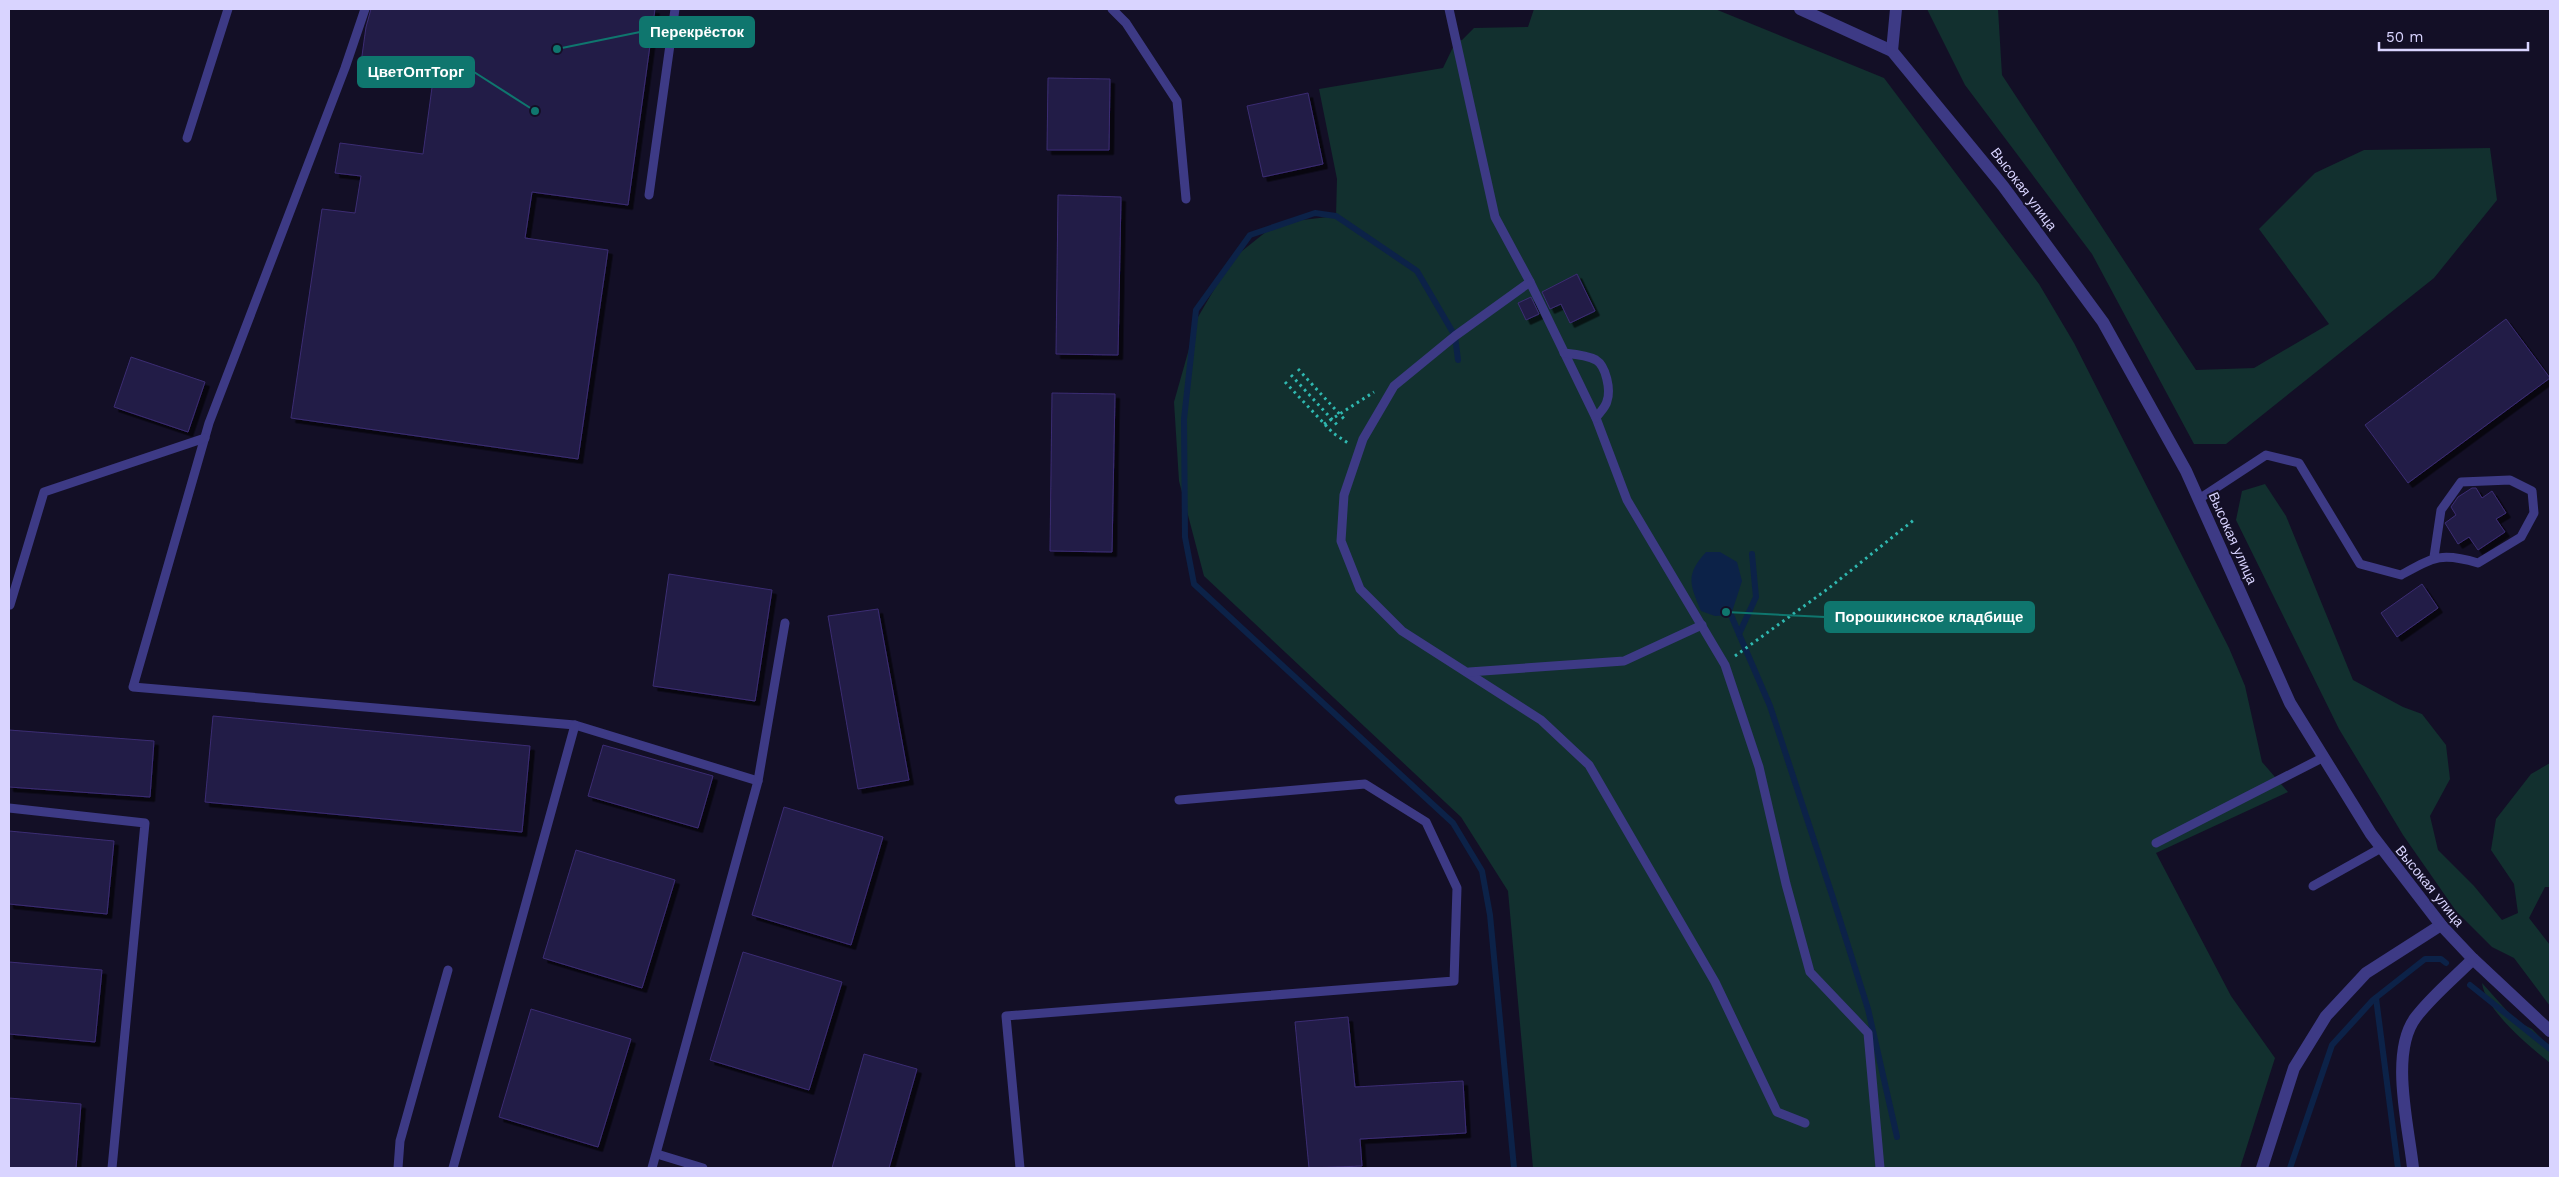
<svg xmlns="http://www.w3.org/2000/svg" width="2559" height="1177" font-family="'Work Sans',sans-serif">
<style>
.green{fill:#12302f}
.water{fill:#0c2248}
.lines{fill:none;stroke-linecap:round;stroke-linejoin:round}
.stream{stroke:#0c2248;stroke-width:6}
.building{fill:#241b47;stroke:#3b2d73;filter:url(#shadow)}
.path{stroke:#2fb8b0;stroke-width:3;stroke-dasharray:2.5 4;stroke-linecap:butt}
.service{stroke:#3d3a85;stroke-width:9}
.minor{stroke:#3d3a85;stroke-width:12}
.tertiary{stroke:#3d3a85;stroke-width:12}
.labels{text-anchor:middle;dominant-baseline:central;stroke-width:4;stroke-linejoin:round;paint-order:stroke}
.street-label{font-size:14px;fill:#d9d4ff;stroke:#130f26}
.leader{fill:none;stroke:#0f766e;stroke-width:2}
.callout-dot{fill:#0f766e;stroke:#130f26;stroke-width:2}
.callout{fill:#0f766e;stroke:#0f766e;stroke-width:2}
.callout-label{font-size:15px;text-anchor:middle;font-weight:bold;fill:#fff}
</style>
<defs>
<filter id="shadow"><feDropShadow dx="4.5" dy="4.5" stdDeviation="0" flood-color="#0009"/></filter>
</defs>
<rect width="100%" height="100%" fill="#130f26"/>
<!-- green -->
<g class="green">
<polygon points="1534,9 1715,9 1884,78 2039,284 2074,343 2229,648 2245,686 2262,762 2288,792 2156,853 2231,996 2275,1058 2240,1168 1533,1168 1508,891 1461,817 1204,576 1179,481 1174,402 1198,317 1232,259 1277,223 1336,216 1337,179 1319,89 1443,68 1456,41 1462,40 1474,28 1528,27"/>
<polygon points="1927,9 1998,9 2002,75 2196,370 2254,368 2329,324 2259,229 2315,173 2364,150 2490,148 2497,200 2434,278 2226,444 2194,444 2092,254 1965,85"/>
<polygon points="2265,484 2286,516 2353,680 2403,707 2422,714 2446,745 2450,779 2430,816 2438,850 2474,886 2502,920 2518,913 2514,884 2491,850 2496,819 2531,774 2550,763 2550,887 2545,887 2529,918 2550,945 2550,1006 2514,958 2492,947 2456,911 2403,835 2339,729 2236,520 2242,491"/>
<path d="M 2482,983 L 2516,1021 L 2532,1029 L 2550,1047 L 2550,1063 C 2529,1046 2486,1011 2482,983 Z"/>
</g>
<!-- water -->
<path class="water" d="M 1706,552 L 1720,552 L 1737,562 L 1742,581 L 1731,615 L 1715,616 L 1701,611 C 1690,584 1685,575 1706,552 Z"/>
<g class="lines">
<!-- stream -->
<g class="stream">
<polyline points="1458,360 1455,336 1417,271 1336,216 1315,213 1250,235 1196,310 1184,419 1185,537 1194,584 1453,823 1482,871 1490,915 1514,1168"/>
<polyline points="1752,554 1756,597 1739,634 1770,706 1833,898 1868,1009 1897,1137"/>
<polyline points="1731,615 1739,634"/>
<polyline points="2470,985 2550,1049"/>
<polyline points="2376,998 2398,1168"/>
<polyline points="2290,1168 2332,1045 2373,1000 2425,959 2441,959 2446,963"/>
</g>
</g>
<!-- building -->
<g class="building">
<polygon points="371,9 655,9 628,205 532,192 525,238 608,250 578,459 291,418 322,209 355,213 361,176 335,173 340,143 423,154 433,80 360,70 366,27"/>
<polygon points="1048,78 1110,79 1109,150 1047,150"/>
<polygon points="1308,93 1323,164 1263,177 1247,106"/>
<polygon points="1058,195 1121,197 1118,355 1056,354"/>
<polygon points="1577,274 1595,311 1570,323 1561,304 1550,309 1542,292"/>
<polygon points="1531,297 1539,314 1526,320 1518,303"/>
<polygon points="2506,319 2550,378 2408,483 2365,425"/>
<polygon points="131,357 205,382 188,432 114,407"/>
<polygon points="1052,393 1115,394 1112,552 1050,551"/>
<polygon points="2472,488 2476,488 2482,498 2492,491 2506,513 2496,519 2505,532 2478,550 2469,537 2458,544 2445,523 2456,515 2451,507 2458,497"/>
<polygon points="669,574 772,590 755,701 653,686"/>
<polygon points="2422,584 2438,608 2397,637 2381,613"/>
<polygon points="878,609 909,780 858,789 828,616"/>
<polygon points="213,716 530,746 522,832 205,802"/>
<polygon points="9,730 154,741 150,797 9,787"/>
<polygon points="603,745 713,776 698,828 588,796"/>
<polygon points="784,807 883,837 851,945 752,915"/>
<polygon points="9,831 114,841 107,914 9,904"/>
<polygon points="576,850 675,880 642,988 543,958"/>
<polygon points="743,952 842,982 809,1090 710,1060"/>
<polygon points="9,962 102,970 95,1042 9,1034"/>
<polygon points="531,1009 631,1039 598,1147 499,1117"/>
<polygon points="1348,1017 1355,1087 1463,1081 1466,1133 1360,1139 1362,1166 1309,1168 1295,1022"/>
<polygon points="864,1054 917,1069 889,1168 832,1168"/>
<polygon points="9,1098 81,1104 76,1168 9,1168"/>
</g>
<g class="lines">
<!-- path -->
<g class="path">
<polyline points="1298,369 1345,420"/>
<polyline points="1291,375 1339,427"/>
<polyline points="1285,382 1333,433 1348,443"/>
<polyline points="1324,424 1374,392"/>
<polyline points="1735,656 1829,588 1915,519"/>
</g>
<!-- service -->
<g class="service">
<polyline points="365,9 345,68 209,423 133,687 575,725 758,781"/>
<polyline points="1112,9 1126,23 1177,101 1186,199"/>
<polyline points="1449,9 1495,217 1530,282 1596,418 1627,500 1725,665 1759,767 1786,884 1810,972 1868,1033 1880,1168"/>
<polyline points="187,138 228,9"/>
<polyline points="649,195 675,9"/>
<polyline points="1530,282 1455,336 1394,386 1363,439 1344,495 1341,541 1360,589 1402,631 1541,720 1589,765 1715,982 1777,1112 1805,1123"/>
<path d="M 1564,353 C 1574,354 1587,355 1596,360 C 1606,366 1611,390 1607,401 C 1606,407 1599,413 1596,418"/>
<path d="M 2199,499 L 2266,455 L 2299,463 L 2360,564 L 2401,575 C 2434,557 2441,552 2478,563 L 2521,537 L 2534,513 L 2532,491 L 2510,480 L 2461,482 L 2441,510 L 2434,557"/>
<polyline points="10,605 44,492 205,438"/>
<polyline points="1469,672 1624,661 1702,625"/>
<polyline points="9,808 145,823 112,1168"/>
<polyline points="2156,843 2324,757"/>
<polyline points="2313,886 2381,848"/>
<polyline points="657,1154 703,1168"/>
<polyline points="398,1168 400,1141 448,970"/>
<polyline points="453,1168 575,725"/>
<polyline points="652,1168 758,781 785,623"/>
<polyline points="1020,1168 1006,1016 1454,981 1457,888 1426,822 1365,784 1179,800"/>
</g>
<!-- minor -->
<g class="minor">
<polyline points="1800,9 1892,51"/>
<polyline points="2262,1168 2294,1068 2326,1016 2366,973 2441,925"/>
<path d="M 2413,1168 C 2409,1128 2389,1052 2416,1017 C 2432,996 2454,978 2473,959"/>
</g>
<!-- tertiary -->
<polyline class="tertiary" points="1896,9 1892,51 2003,186 2103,322 2186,471 2290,703 2371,834 2441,925 2473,959 2550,1031"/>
</g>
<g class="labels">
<!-- street labels -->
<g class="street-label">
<text transform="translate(2024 189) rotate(53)">Высокая улица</text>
<text transform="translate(2233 538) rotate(66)">Высокая улица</text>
<text transform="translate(2430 886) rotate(51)">Высокая улица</text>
</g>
</g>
<!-- callouts -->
<path class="leader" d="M557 49L640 32M535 111L474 72M1726 612L1825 617"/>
<g class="callout-dot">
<circle cx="557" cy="49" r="5"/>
<circle cx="535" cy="111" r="5"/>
<circle cx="1726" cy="612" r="5"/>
</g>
<g class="callout">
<rect x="640" y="17" width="114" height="30" rx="5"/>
<rect x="358" y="57" width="116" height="30" rx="5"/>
<rect x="1825" y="602" width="209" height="30" rx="5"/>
</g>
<g class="callout-label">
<text x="697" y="37">Перекрёсток</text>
<text x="416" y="77">ЦветОптТорг</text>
<text x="1929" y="622">Порошкинское кладбище</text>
</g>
<!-- border -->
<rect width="2559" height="1177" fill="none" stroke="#d9d4ff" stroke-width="20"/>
<!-- scale -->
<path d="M2379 42v8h149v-8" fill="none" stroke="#d9d4ff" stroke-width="2.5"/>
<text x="2386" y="42" font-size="15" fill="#d9d4ff" stroke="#130f26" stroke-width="4" paint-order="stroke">50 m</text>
</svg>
